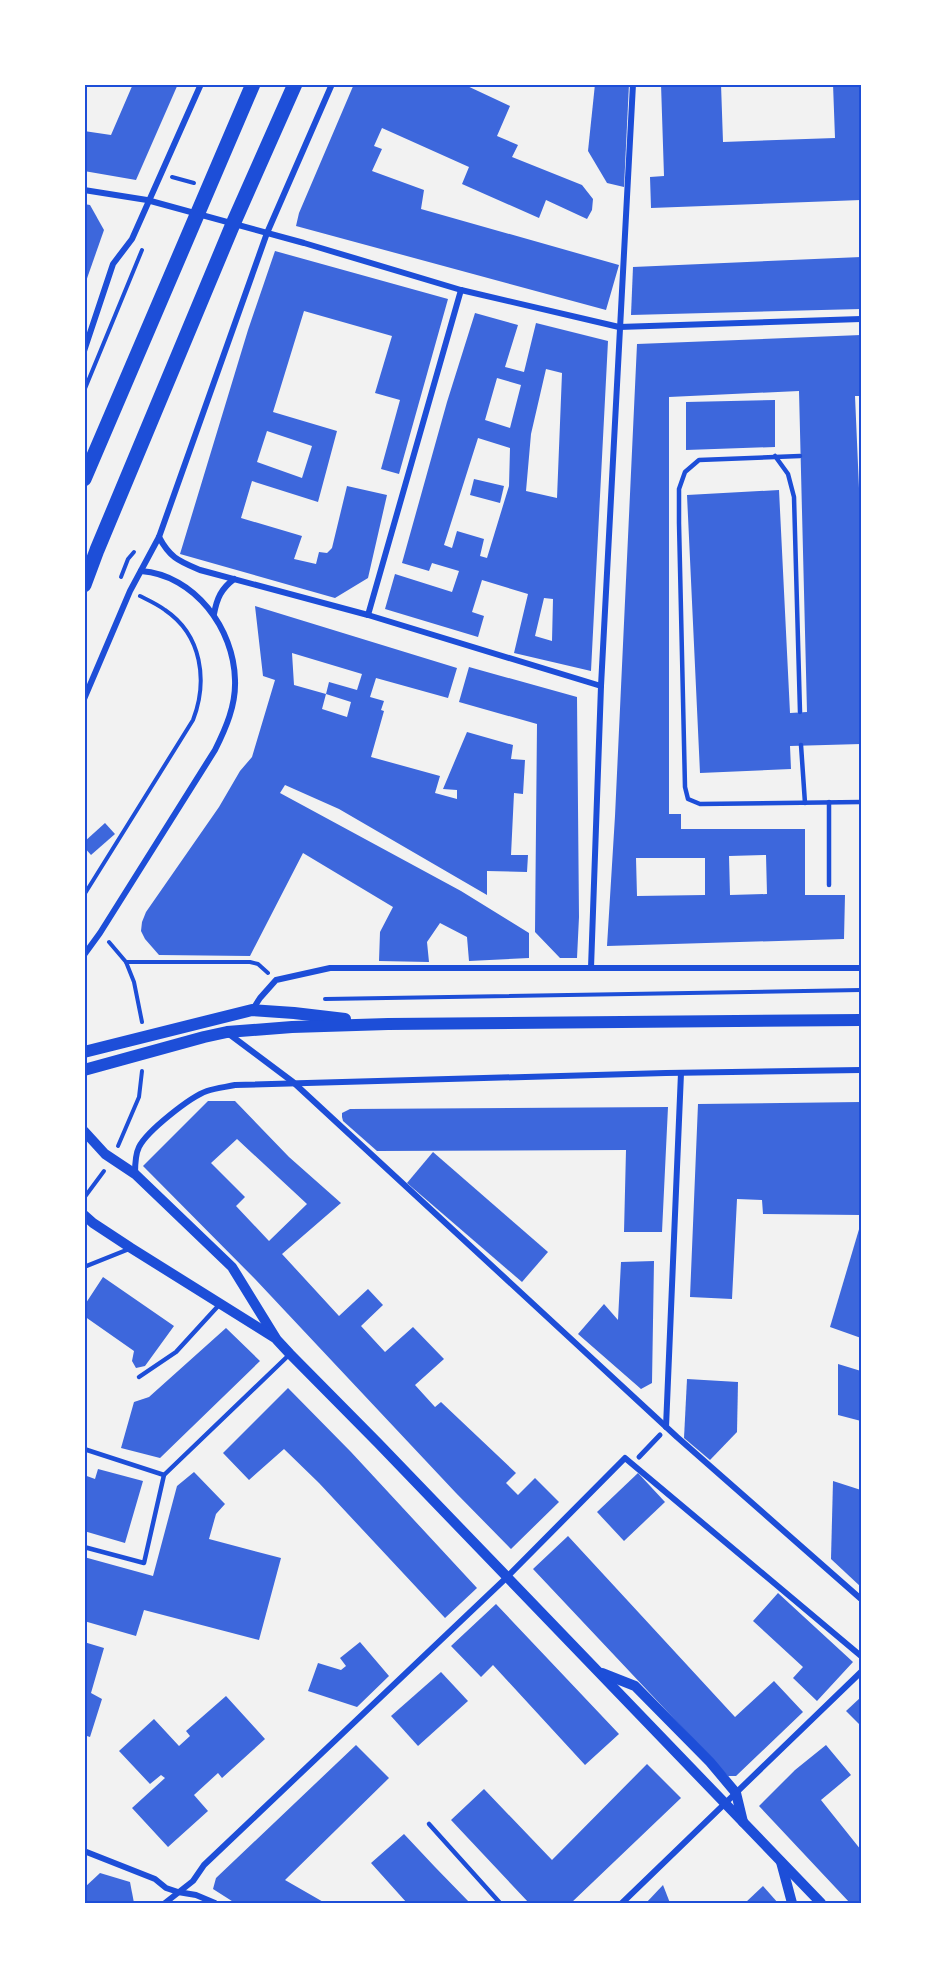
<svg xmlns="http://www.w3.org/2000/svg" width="945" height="1987" font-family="Helvetica,sans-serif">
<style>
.building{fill:#3d67dc;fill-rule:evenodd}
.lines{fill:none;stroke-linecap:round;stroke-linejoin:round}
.path{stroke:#1d4ed8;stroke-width:4}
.service{stroke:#1d4ed8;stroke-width:4.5}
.pedestrian{stroke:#1d4ed8;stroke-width:5}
.minor{stroke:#1d4ed8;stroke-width:6}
.tertiary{stroke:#1d4ed8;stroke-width:10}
.secondary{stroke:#1d4ed8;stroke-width:12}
.primary{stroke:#1d4ed8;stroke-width:15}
.neatline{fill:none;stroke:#1d4ed8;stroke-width:2}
</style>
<rect width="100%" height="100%" fill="#f2f2f2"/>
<!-- building -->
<g class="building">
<polygon points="133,84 178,84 136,180 84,171 84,131 111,135"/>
<polygon points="354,84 463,84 510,106 497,136 518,145 512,157 582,185 593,199 592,210 587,219 546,200 539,218 462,184 469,167 382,128 374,146 382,149 372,171 424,190 421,209 619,265 606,310 296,226 299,213"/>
<polygon points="595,84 629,84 624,187 607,183 588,151"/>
<polygon points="661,84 721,84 723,142 835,138 833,84 861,84 861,200 651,208 650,177 664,176"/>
<polygon points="84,204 90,205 104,230 84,287"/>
<path d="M 275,251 L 448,299 L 399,474 L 381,469 L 400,400 L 375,393 L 392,336 L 304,311 L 273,412 L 337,431 L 318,502 L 252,481 L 241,518 L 302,536 L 294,559 L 316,564 L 319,552 L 327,553 L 332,548 L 347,486 L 387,495 L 368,578 L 335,598 L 180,554 L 248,330 ZM 267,431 L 312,446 L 302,478 L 257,462 Z"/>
<polygon points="861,257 861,309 631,315 633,267"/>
<path d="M 475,313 L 518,325 L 505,367 L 524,372 L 536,323 L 608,341 L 591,671 L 514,653 L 528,594 L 482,580 L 472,612 L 484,616 L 478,637 L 385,609 L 395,574 L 452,592 L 459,571 L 432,563 L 429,571 L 402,563 L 447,402 ZM 546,369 L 562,373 L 557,498 L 526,491 L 531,434 ZM 497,378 L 521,385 L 510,428 L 485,420 ZM 478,438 L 510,448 L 509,486 L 487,558 L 480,556 L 484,539 L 457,531 L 452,548 L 444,545 ZM 544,598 L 553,599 L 552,641 L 535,636 Z"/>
<path d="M 861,335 L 861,396 L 855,396 L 861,534 L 861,744 L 790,746 L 791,769 L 700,773 L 687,495 L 779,490 L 790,713 L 807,712 L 799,391 L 669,397 L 669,814 L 681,814 L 681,829 L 805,829 L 805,895 L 845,895 L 844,939 L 607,946 L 615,816 L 637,344 ZM 766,855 L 767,894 L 730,895 L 729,856 ZM 636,858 L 705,858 L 705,895 L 637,896 Z"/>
<polygon points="775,400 775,447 686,450 686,402"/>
<polygon points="474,479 504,486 500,503 470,495"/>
<path d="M 255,606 L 457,668 L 448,698 L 376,678 L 370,697 L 384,701 L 381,710 L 384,711 L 371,757 L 440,776 L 435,793 L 457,799 L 457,790 L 443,789 L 467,732 L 513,745 L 511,759 L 525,760 L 523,794 L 514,793 L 511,855 L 528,855 L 527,872 L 487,871 L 487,895 L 339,809 L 285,785 L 280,793 L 461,891 L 529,933 L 529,958 L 469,961 L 467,937 L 440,923 L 427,942 L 429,962 L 379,961 L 380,932 L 393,907 L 303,853 L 250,956 L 159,955 L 145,939 L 141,931 L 142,922 L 146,912 L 219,807 L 240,771 L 252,757 L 275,680 L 263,676 ZM 292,653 L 362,674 L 357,690 L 329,682 L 326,694 L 294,685 ZM 326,694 L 351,702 L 347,717 L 322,709 Z"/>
<polygon points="469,667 577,697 579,917 577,958 560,958 535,932 537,724 459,702"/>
<polygon points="105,823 115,834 91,855 84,847 84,842"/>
<path d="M 208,1101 L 235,1101 L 289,1157 L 341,1203 L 282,1254 L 339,1316 L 368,1289 L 383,1305 L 361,1326 L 385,1352 L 413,1327 L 444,1359 L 415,1385 L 435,1407 L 441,1402 L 516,1473 L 506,1483 L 518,1495 L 535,1478 L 559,1502 L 511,1549 L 456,1493 L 255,1279 L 143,1166 ZM 237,1139 L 307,1204 L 269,1241 L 236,1206 L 245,1197 L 211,1163 Z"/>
<polygon points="861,1102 861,1215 763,1214 762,1200 737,1199 732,1299 690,1297 698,1104"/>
<polygon points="668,1107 662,1232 624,1232 626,1150 377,1151 343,1121 342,1117 342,1113 350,1109"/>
<polygon points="433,1152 548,1252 522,1282 407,1183"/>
<polygon points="860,1226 861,1227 861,1338 830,1327"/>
<polygon points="654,1261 652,1383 641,1389 578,1334 604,1304 618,1320 621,1262"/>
<polygon points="103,1277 174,1326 145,1366 136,1368 132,1361 134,1351 84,1316 84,1306"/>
<polygon points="226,1328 260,1361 160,1458 121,1448 134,1402 149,1397"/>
<polygon points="838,1364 861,1371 861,1421 838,1415"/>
<polygon points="687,1379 738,1382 737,1432 710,1460 684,1438"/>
<polygon points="288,1388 351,1452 477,1588 445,1618 319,1483 284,1449 249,1480 223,1453"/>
<polygon points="98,1469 143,1481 125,1543 84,1531 84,1475 95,1479"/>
<polygon points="194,1472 225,1504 216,1514 209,1539 281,1558 259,1640 144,1610 136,1636 84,1621 84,1557 153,1576 177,1486"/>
<polygon points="638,1473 665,1502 624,1541 597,1512"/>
<polygon points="833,1481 861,1490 861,1587 831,1559"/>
<polygon points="568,1536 735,1717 774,1681 803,1712 736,1776 728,1776 533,1569"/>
<polygon points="778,1593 853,1662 817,1701 793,1678 803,1667 753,1621"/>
<polygon points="496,1604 619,1734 585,1765 493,1665 481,1677 451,1646"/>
<polygon points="84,1642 104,1648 91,1693 102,1699 90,1737 84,1735"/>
<polygon points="360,1642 389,1676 357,1707 308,1691 318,1663 341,1670 346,1666 340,1658"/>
<polygon points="441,1672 468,1701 418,1746 391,1716"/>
<polygon points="226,1696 265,1739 222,1778 218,1773 194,1795 208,1811 168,1847 132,1808 165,1778 161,1775 150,1784 119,1751 154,1719 179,1746 190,1736 186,1731"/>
<polygon points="861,1697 861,1726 846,1711"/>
<polygon points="356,1745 389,1778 285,1880 325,1903 235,1903 213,1889 216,1878"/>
<polygon points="826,1745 851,1775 821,1800 861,1850 861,1903 850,1903 759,1806 795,1770"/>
<polygon points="647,1764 681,1798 571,1903 529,1903 451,1820 484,1789 552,1860"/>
<polygon points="404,1834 435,1867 470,1903 407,1903 371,1863"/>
<polygon points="100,1873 130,1882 134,1903 84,1903 84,1888"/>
<polygon points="663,1885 670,1903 646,1903"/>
<polygon points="763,1886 778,1903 745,1903"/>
</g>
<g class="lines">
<!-- path -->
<g class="path">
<polyline points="172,177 194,183"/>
<polyline points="84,391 142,250"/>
<polyline points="121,577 128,559 134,552"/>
<path d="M 84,895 L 193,720 C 208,681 202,635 165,610 C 157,604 148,600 140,596"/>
<polyline points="109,942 126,962 134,982 142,1022"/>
<polyline points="126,962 250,962 258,964 268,973"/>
<polyline points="325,999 861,990"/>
<polyline points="118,1146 139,1097 142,1071"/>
<polyline points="84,1198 104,1171"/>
</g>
<!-- service -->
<g class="service">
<polyline points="775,456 788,474 794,497 800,712"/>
<polyline points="800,456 699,460 685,472 679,489 679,523 685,787 688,799 700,804 861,802"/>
<polyline points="801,745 805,803"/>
<polyline points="829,802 829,885"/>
<polyline points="84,1267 129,1249"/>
<polyline points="139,1377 176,1352 219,1305"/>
<polyline points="84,1449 164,1475"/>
<polyline points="84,1547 144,1563 164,1475 290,1354"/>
<polyline points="429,1824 500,1903"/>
</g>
<!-- pedestrian -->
<polyline class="pedestrian" points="639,1457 660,1435"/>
<!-- minor -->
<g class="minor">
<polyline points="84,190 147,200 304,243 461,290 619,327 861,319"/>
<polyline points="84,351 113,264 132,239 201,84"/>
<path d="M 159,537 C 170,558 179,561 200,570 L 368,615 L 601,686"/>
<path d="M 214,614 C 217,598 221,589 234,579"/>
<polyline points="368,615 461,290"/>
<polyline points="84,699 130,591 159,537 267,233 332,84"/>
<path d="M 84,955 L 100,933 L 215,750 C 226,728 236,705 235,680 C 234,629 195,575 141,571"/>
<polyline points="591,968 601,686 633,84"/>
<polyline points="253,1009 260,998 276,980 330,968 861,968"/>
<polyline points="229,1034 293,1082 677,1437 861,1599"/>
<path d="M 135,1174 C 135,1165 135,1155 139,1147 C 147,1131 190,1097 207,1091 C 216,1088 226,1087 235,1085 L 666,1073 L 861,1070"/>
<polyline points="666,1427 681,1073"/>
<polyline points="84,1851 155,1879 166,1888 178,1892 196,1895 215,1903"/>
<polyline points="165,1903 193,1881 204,1865 504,1580 625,1458 861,1656"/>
<polyline points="622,1903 861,1672"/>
</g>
<!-- tertiary -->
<g class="tertiary">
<polyline points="84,1131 105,1154 135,1174 232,1267 277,1340 290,1354 378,1443 821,1903"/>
<polyline points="84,1215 93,1223 131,1248 275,1338"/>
<polyline points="602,1673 635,1686 710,1762 736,1793 743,1822"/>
<polyline points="781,1862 792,1903"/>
</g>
<!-- secondary -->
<g class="secondary">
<polyline points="84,1052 252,1010 294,1013 345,1019"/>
<polyline points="84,1070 204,1037 227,1032 292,1027 388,1024 861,1020"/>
</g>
<!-- primary -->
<g class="primary">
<polyline points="84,479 253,84"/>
<polyline points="84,585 97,550 233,224 295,84"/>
</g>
</g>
<!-- border -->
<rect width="945" height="1987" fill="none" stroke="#ffffff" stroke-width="171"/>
<rect x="86" y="86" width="774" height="1816" class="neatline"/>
</svg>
